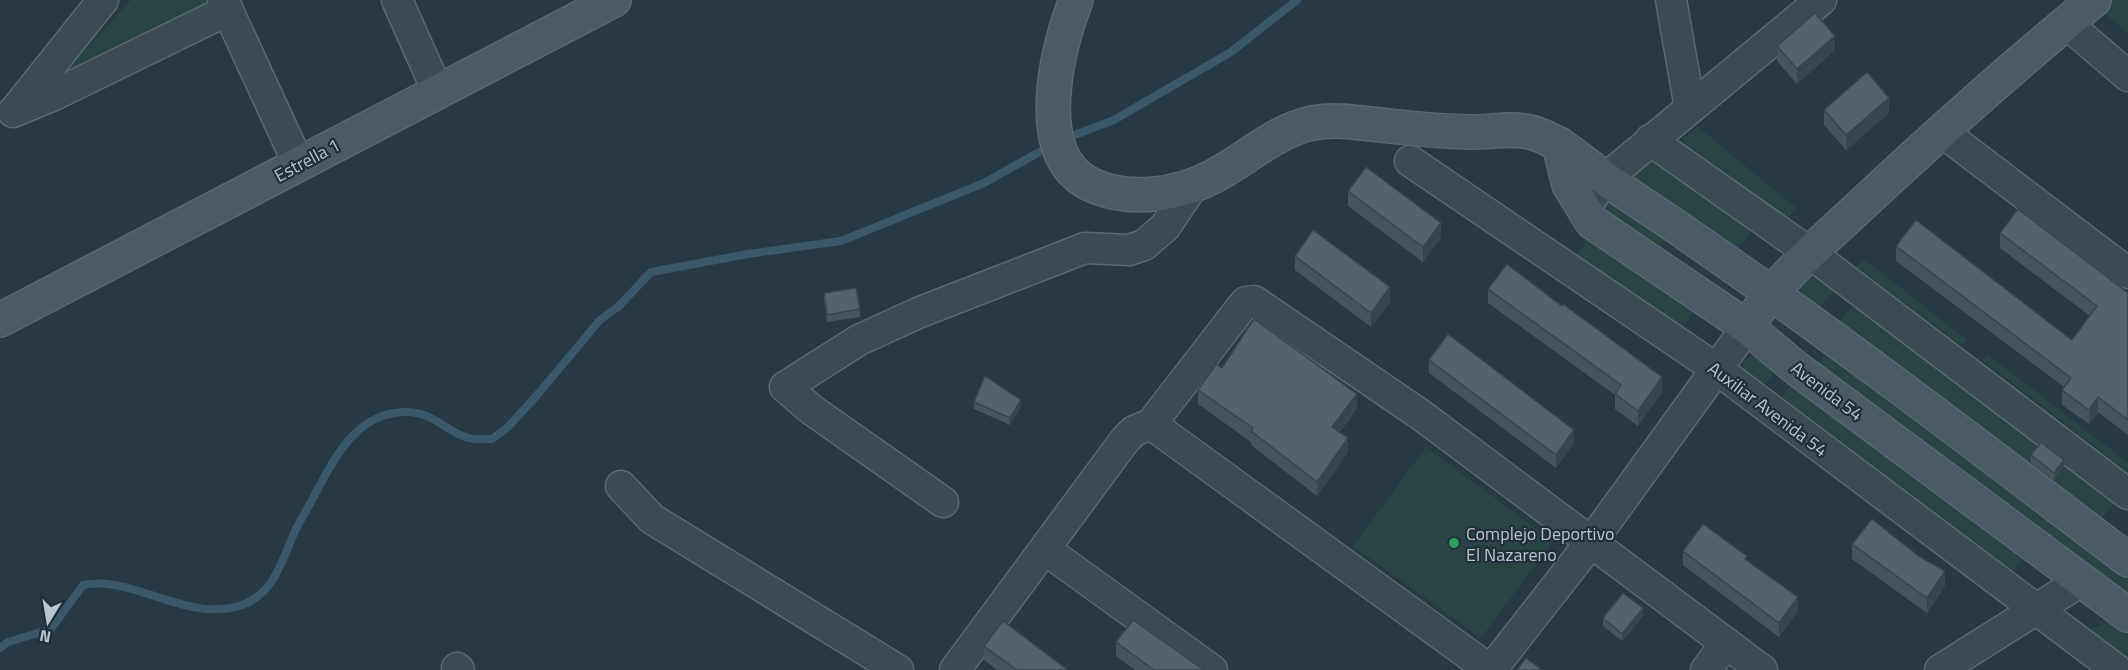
<svg xmlns="http://www.w3.org/2000/svg" width="2128" height="670" font-family="'Titillium Web',sans-serif">
<style>
.green{fill:#294543}
.lines{fill:none;stroke-linecap:round;stroke-linejoin:round}
.stream{stroke:#3b586b;stroke-width:8}
.street-casing{stroke:#5a6871;stroke-width:33}
.secondary-casing{stroke:#5a6871;stroke-width:36}
.street{stroke:#3c4a53;stroke-width:30}
.secondary{stroke:#4a5a66;stroke-width:33}
.wall{fill:#45555f}
.shaded-wall{fill:#38454e}
.building{fill:#50636f;stroke:#38454e;stroke-width:1.5}
.leisure-dot{fill:#2e9e5b;stroke:#202f39;stroke-width:2}
.labels{text-anchor:middle;dominant-baseline:central;stroke-width:4.5;stroke-linejoin:round;paint-order:stroke}
.street-label{font-size:18px;fill:#b9c5cd;stroke:#202f39}
.poi-label{font-size:18px;fill:#b9c5cd;stroke:#202f39;text-anchor:start}
</style>
<rect width="100%" height="100%" fill="#273944"/>
<!-- green -->
<g class="green">
<polygon points="131,0 208,0 210,4 56,83"/>
<polygon points="2113,0 2128,0 2128,33 2101,10"/>
<polygon points="1698,127 1796,208 1788,218 1681,140"/>
<polygon points="1651,158 1753,230 1735,251 1632,178 1632,172"/>
<polygon points="1610,201 1668,239 1657,251 1602,211 1606,202"/>
<polygon points="1588,238 1696,310 1679,331 1575,259"/>
<polygon points="1865,260 1967,340 1963,346 1856,267"/>
<polygon points="1809,277 1820,279 1835,291 1816,310 1797,294 1797,289"/>
<polygon points="1854,304 2042,447 2027,469 1836,325"/>
<polygon points="1828,352 2128,576 2128,591 2124,594 1817,365"/>
<polygon points="1987,354 2128,463 2128,472 1982,360"/>
<polygon points="1753,355 1760,357 1776,370 1761,389 1742,374 1743,362"/>
<polygon points="1793,382 2025,556 2010,575 1778,401"/>
<polygon points="1426,447 1553,541 1481,638 1353,546"/>
<polygon points="2066,465 2115,501 2099,522 2050,486"/>
<polygon points="2111,621 2128,634 2128,664 2085,631"/>
</g>
<g class="lines">
<!-- stream -->
<g class="stream">
<polyline points="1064,139 1114,120 1231,52 1297,0"/>
<path d="M 0,648 L 8,642 L 51,629 L 83,585 C 131,574 188,624 242,605 C 272,594 281,565 292,538 C 298,523 308,509 315,494 C 336,456 357,411 408,412 C 436,413 448,434 469,438 C 476,440 485,439 492,439 L 508,427 L 538,394 L 600,320 L 619,306 L 651,272 L 748,254 L 841,241 L 984,183 L 1050,146"/>
</g>
<!-- street casing -->
<g class="street-casing">
<g id="street">
<polyline points="223,0 299,165"/>
<polyline points="397,0 437,90"/>
<polyline points="1671,0 1690,108"/>
<polyline points="2066,23 2128,76"/>
<polyline points="16,109 103,0"/>
<polyline points="13,112 54,95 228,10"/>
<polyline points="1941,131 2128,273"/>
<polyline points="1650,140 1810,253 2128,494"/>
<polyline points="1410,161 1718,370 2117,670"/>
<polyline points="1584,209 1605,179 1821,0"/>
<polyline points="1151,424 1490,670"/>
<polyline points="621,486 652,519 898,670"/>
<polyline points="943,502 812,410 785,387 859,340 918,313 1085,248 1129,250 1144,245 1165,227 1194,184"/>
<polyline points="1046,550 1212,670"/>
<polyline points="457,668 459,670"/>
<polyline points="955,670 1125,440 1134,431 1151,424 1240,309 1246,302 1254,301 1421,415 1762,670"/>
<polyline points="1491,670 1592,541 1747,327"/>
<polyline points="1706,670 1726,643"/>
<polyline points="1940,670 2081,581"/>
</g>
</g>
<!-- secondary casing -->
<g class="secondary-casing">
<g id="secondary">
<path d="M 1076,0 C 1058,47 1031,150 1086,182 C 1124,203 1177,196 1214,176 C 1247,159 1276,130 1313,123 C 1338,118 1365,124 1390,126 C 1415,129 1441,131 1467,132 C 1486,133 1511,127 1530,132 C 1560,140 1582,162 1607,180 C 1626,193 1645,206 1665,219 C 1823,327 1976,444 2128,560"/>
<polyline points="1559,144 1569,185 1592,222 1747,327 1796,368 2128,615"/>
<path d="M 1758,311 C 1789,268 1832,233 1870,197 C 1943,129 2017,63 2094,0"/>
<polyline points="0,320 614,0"/>
</g>
</g>
<!-- street -->
<use href="#street" class="street"/>
<!-- secondary -->
<use href="#secondary" class="secondary"/>
</g>
<!-- wall -->
<g class="wall">
<polygon points="1777,46 1835,50 1797,84 1777,61"/>
<polygon points="1824,110 1889,113 1846,150 1824,125"/>
<polygon points="1348,191 1441,238 1423,262 1348,206"/>
<polygon points="2000,233 2128,293 2128,435 2098,412 2089,424 2062,405 2062,390 2064,387 1896,261 1896,246 2072,340 2090,316 2000,248"/>
<polygon points="1295,256 1390,302 1371,327 1295,270"/>
<polygon points="1488,289 1662,392 1638,426 1615,409 1615,395 1488,303"/>
<polygon points="824,293 860,309 860,317 827,322 824,301"/>
<polygon points="1429,360 1574,443 1556,468 1429,373"/>
<polygon points="1198,390 1357,408 1340,432 1348,452 1317,496 1251,445 1251,442 1198,404"/>
<polygon points="974,402 1021,407 1010,425 974,409"/>
<polygon points="2031,455 2064,467 2054,480 2031,463"/>
<polygon points="1852,544 1945,586 1927,613 1852,559"/>
<polygon points="1683,551 1747,560 1798,611 1779,637 1683,565"/>
<polygon points="1643,616 1622,641 1603,626 1603,618"/>
<polygon points="1116,642 1204,670 1135,670 1116,656"/>
<polygon points="984,646 1068,670 997,670 984,660"/>
</g>
<!-- shaded-wall -->
<g class="shaded-wall">
<polygon points="1835,36 1835,50 1797,84 1797,69"/>
<polygon points="1889,98 1889,113 1846,150 1846,135"/>
<polygon points="1441,223 1441,238 1423,262 1423,247"/>
<polygon points="1390,287 1390,302 1371,327 1371,313"/>
<polygon points="1662,377 1662,392 1638,426 1638,411"/>
<polygon points="1357,394 1357,408 1332,442 1332,427"/>
<polygon points="2098,397 2098,412 2089,424 2089,410"/>
<polygon points="1021,400 1021,407 1010,425 1010,418"/>
<polygon points="1574,430 1574,443 1556,468 1556,455"/>
<polygon points="1348,438 1348,452 1317,496 1317,482"/>
<polygon points="2064,460 2064,467 2054,480 2054,473"/>
<polygon points="1945,571 1945,586 1927,613 1927,598"/>
<polygon points="1798,597 1798,611 1779,637 1779,623"/>
<polygon points="1643,608 1643,616 1622,641 1622,634"/>
</g>
<!-- building -->
<g class="building">
<polygon points="1815,13 1835,36 1797,69 1777,46"/>
<polygon points="1867,72 1889,98 1846,135 1824,110"/>
<polygon points="1366,167 1441,223 1423,247 1348,191"/>
<polygon points="2018,209 2128,293 2128,420 2098,397 2089,410 2062,390 2071,378 1896,246 1916,220 2072,340 2097,306 2000,233"/>
<polygon points="1313,230 1390,287 1371,313 1295,256"/>
<polygon points="1507,264 1562,306 1563,304 1662,377 1638,411 1615,394 1621,385 1488,289"/>
<polygon points="856,288 860,309 827,315 824,293"/>
<polygon points="1254,319 1357,394 1332,427 1348,438 1317,482 1251,431 1253,428 1198,390 1216,364 1222,368"/>
<polygon points="1448,334 1574,430 1556,455 1429,360"/>
<polygon points="985,376 1021,400 1010,418 974,402"/>
<polygon points="2041,442 2064,460 2054,473 2031,455"/>
<polygon points="1872,519 1920,557 1945,571 1927,598 1852,544"/>
<polygon points="1703,524 1747,556 1745,559 1798,597 1779,623 1683,551"/>
<polygon points="1623,593 1643,608 1622,634 1603,618"/>
<polygon points="1133,620 1204,670 1154,670 1116,642"/>
<polygon points="1003,621 1068,670 1017,670 984,646"/>
<polygon points="1526,658 1542,670 1517,670"/>
</g>
<!-- markers -->
<circle class="leisure-dot" cx="1454" cy="543" r="6"/>
<g class="labels">
<!-- street labels -->
<g class="street-label">
<text transform="translate(307 160) rotate(-28)">Estrella 1</text>
<text transform="translate(1827 391) rotate(37)">Avenida 54</text>
<text transform="translate(1768 409) rotate(37)">Auxiliar Avenida 54</text>
</g>
<!-- poi labels -->
<g class="poi-label">
<text x="1466" y="533">Complejo Deportivo<tspan x="1466" dy="21">El Nazareno</tspan></text>
</g>
</g>
<!-- north arrow -->
<g transform="translate(48 622) rotate(191)" stroke="#202f39" stroke-width="4.5" paint-order="stroke">
<path d="M0-4.5L10 22L0 15L-10 22Z" fill="#b9c5cd"/>
<text y="-9" font-size="16" font-weight="bold" text-anchor="middle" fill="#b9c5cd">N</text>
</g>
</svg>
